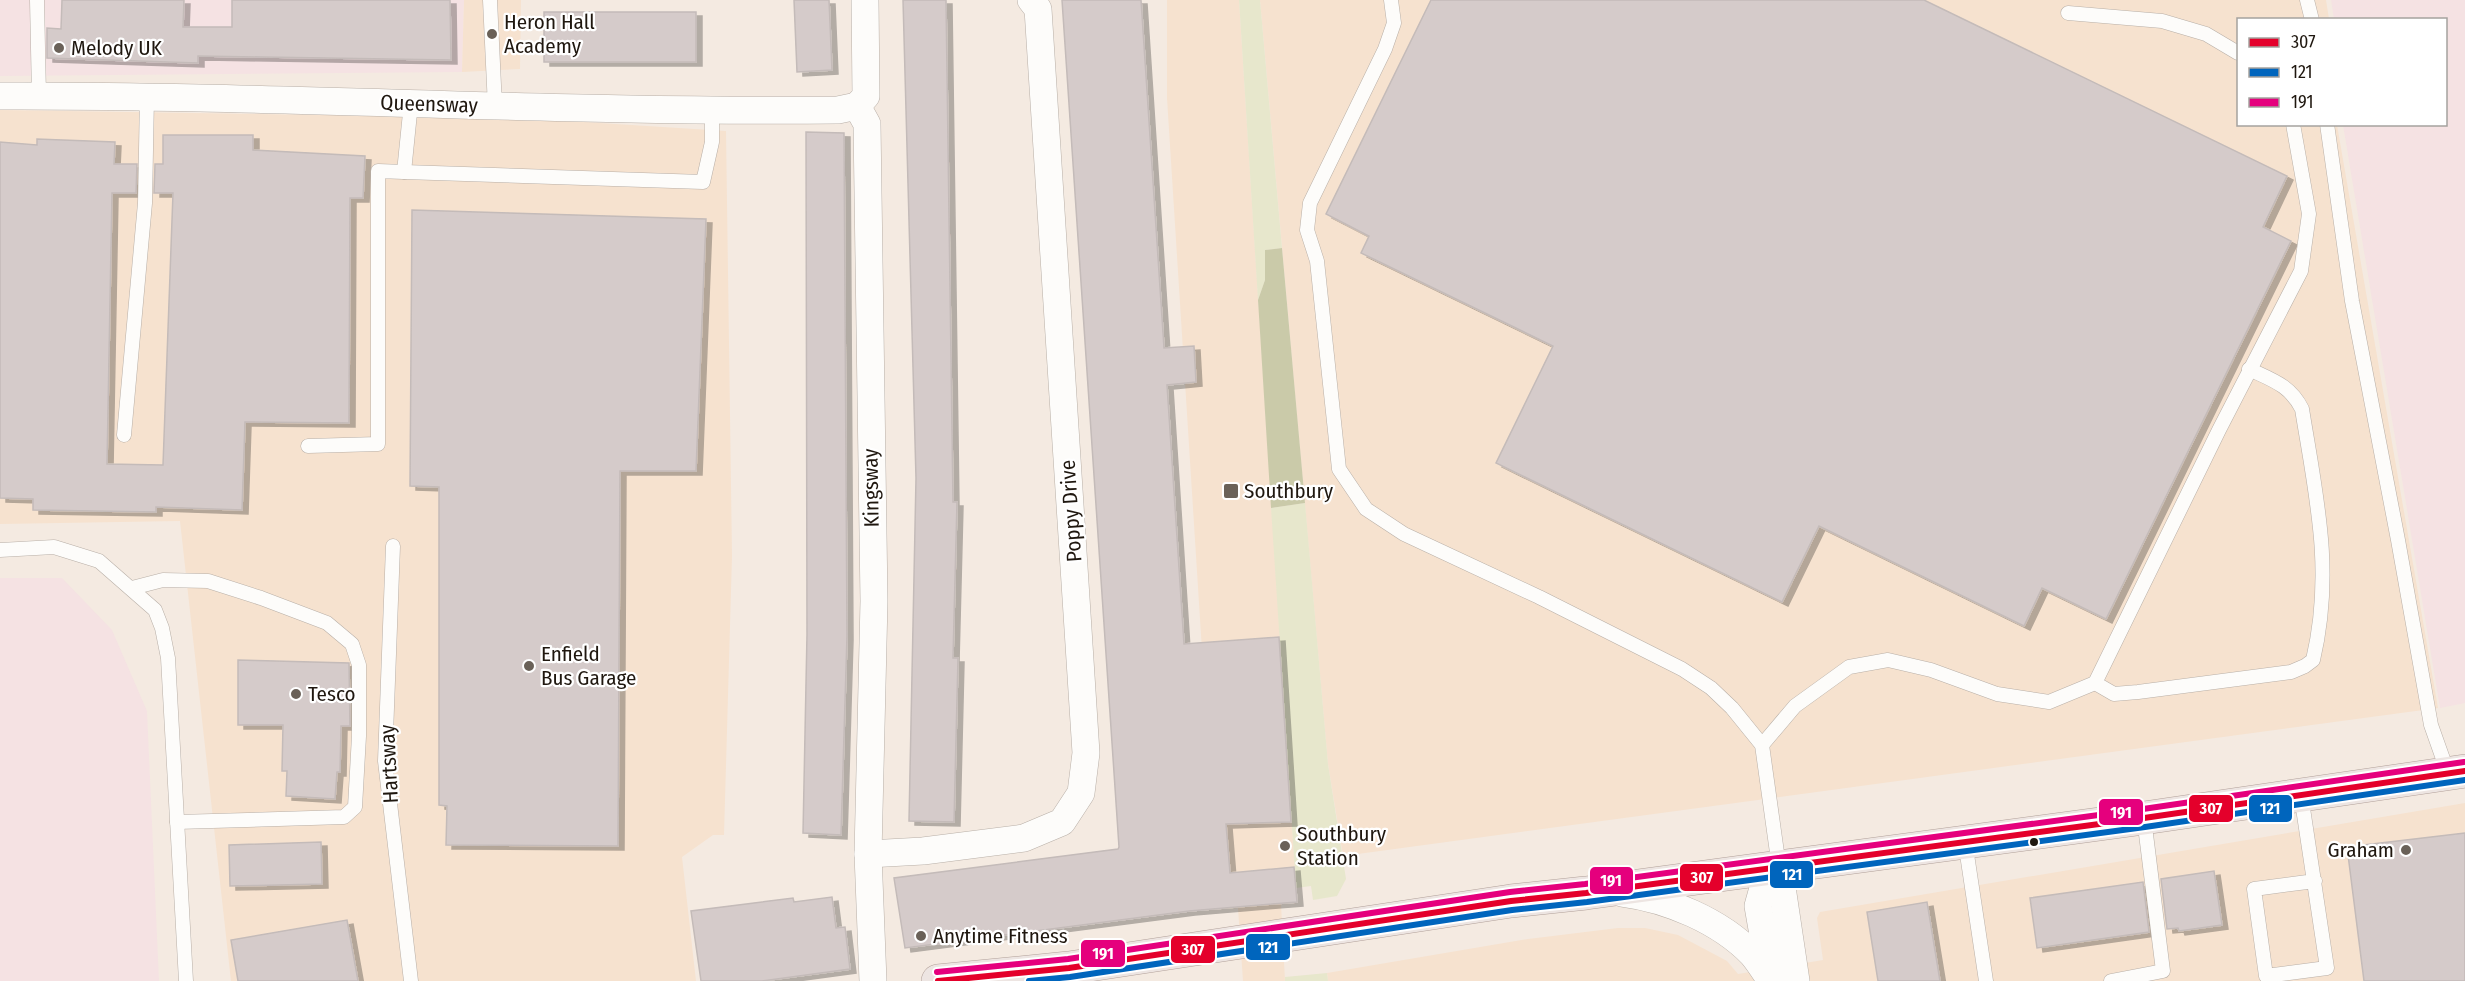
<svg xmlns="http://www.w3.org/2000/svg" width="2465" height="981" font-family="'Fira Sans Condensed',sans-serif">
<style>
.commercial{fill:#f5e2e3}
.built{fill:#f6e2cf}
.green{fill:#e7e7cc}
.forest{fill:#cacaa9}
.building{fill:#d5cbca;stroke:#c4bbb9;stroke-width:1.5;filter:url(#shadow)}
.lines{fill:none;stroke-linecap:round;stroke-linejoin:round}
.service-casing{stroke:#b8afa7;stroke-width:15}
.minor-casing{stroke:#b8afa7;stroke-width:28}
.primary-casing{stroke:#b2a19a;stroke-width:34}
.service{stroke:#fdfcfa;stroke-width:14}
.minor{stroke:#fdfcfa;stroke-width:27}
.primary{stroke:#ede5e2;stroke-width:33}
.bus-1-casing{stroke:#fff;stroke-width:10}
.bus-2-casing{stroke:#fff;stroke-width:10}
.bus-3-casing{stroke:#fff;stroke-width:10}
.bus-1{stroke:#e4002b;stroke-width:6}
.bus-2{stroke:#0065bd;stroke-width:6}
.bus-3{stroke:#e5007d;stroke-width:6}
.poi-dot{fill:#6a6158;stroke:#fff;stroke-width:2}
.bus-dot{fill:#1f170f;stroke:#fff;stroke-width:2}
.labels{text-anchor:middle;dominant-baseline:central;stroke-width:4.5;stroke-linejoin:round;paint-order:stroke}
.poi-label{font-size:21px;fill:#1f170f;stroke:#fff;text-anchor:start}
.street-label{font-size:21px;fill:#1f170f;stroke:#fff}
.line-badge{stroke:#fff;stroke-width:2}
.badge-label{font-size:16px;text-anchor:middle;font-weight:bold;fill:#fff}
</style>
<defs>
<filter id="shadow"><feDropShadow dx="6" dy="4" stdDeviation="0" flood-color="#0004"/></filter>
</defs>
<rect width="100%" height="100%" fill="#f4eae1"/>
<!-- commercial -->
<g class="commercial">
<polygon points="0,0 464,0 462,72 0,76"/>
<polygon points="2331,0 2465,0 2465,703 2440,708 2343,125 2446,124 2446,20 2334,19"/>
<polygon points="0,578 62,578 112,630 147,711 159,981 0,981"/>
</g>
<!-- built -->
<g class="built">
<polygon points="464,0 521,0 520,69 462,72"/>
<polygon points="1167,0 1239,0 1297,902 1281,904 1285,981 1243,981 1238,908 1200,910 1199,889 1213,824 1167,98"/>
<polygon points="1260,0 2326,0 2329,19 2238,20 2238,124 2337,125 2438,708 1343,856 1328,764"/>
<polygon points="0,110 520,118 726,131 732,556 724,835 713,835 682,857 696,981 231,981 180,521 0,524"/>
<polygon points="2465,803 2465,981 1328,981 1327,973 1528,939 1618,928 1645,928 1678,935 1727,961 1738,974 1823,960 1817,918 1820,912"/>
</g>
<!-- green -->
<g class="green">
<polygon points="1239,0 1260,0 1282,248 1265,250 1265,280 1258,300"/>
<polygon points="1305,503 1328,764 1346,879 1337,896 1313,900 1311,886 1296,888 1271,508"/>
<polygon points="1327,973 1328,981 1285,981 1285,977"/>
</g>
<!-- forest -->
<polygon class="forest" points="1282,248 1305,503 1271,508 1258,300 1265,280 1265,250"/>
<!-- building -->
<g class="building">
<polygon points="62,0 184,0 183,27 232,27 232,0 450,0 451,60 198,56 198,63 47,58 47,28 61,29"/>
<polygon points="794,0 829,0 832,70 797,72"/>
<polygon points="903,0 946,0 953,502 957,502 953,658 958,658 954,822 909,821 916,478"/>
<polygon points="1062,0 1141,0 1164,348 1194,346 1196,382 1167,385 1184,644 1279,637 1291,822 1226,824 1230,873 1294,867 1297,902 1189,911 905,948 894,878 1118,849 1119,847"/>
<polygon points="1431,0 1924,0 2287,176 2263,227 2291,241 2106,619 2042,588 2024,626 1819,526 1782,602 1496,463 1553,346 1361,253 1369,236 1326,214"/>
<rect x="544" y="12" width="152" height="50"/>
<polygon points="806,132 844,133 847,636 841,835 803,833 807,634"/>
<polygon points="163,135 253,135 253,150 365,156 363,198 350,198 349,423 245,422 242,510 156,507 156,512 33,510 33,499 0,498 0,142 37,145 37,139 115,142 114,164 137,164 136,193 112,193 107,464 163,465 173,193 154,193 155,164 163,164"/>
<polygon points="412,210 706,219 696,471 620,471 618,846 446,845 447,806 439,805 439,487 410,486"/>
<polygon points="238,660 349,663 350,726 341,726 340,772 337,772 335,799 286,796 287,771 282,771 283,725 238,725"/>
<polygon points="2465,833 2465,981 2364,981 2347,847"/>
<polygon points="321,842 322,884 230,886 229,845"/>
<polygon points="2214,871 2222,925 2179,931 2178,928 2167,929 2161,879"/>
<polygon points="2143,882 2149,932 2037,948 2030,898"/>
<polygon points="832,897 836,928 845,927 850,969 762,981 701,981 691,911 793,898 794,902"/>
<polygon points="1927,902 1940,981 1878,981 1867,912"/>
<polygon points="347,920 358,981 238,981 231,940"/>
</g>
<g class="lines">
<!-- service casing -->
<g class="service-casing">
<g id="service">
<polyline points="37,0 39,96"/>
<polyline points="490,0 495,107"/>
<polyline points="1391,0 1394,23 1385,49 1310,203 1307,230 1317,261 1339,469 1366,509 1404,534 1539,597 1682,669 1711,688 1732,708 1762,745 1779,867"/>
<polyline points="2307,0 2312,20"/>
<polyline points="2068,13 2162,21 2206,34 2238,53"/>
<polyline points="2327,124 2352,301 2398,540 2431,725 2448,773"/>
<polyline points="404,172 703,182 712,142 712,111"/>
<polyline points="124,435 145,203 147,96"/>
<polyline points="308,446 378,444 378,171 404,172 411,103"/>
<polyline points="393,546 385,761 411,981"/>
<polyline points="0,550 54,547 99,561 155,610 162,628 168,658 186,981"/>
<polyline points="132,588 163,580 208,581 261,598 327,623 352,644 359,665 359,736 355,807 344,817 177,822"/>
<path d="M 2095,683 L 2114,694 L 2138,692 L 2291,672 L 2305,666 L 2313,660 C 2334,571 2316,496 2302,409 C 2290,385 2272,380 2249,369"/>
<polyline points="1762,745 1795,706 1849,667 1888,660 1931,670 1997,694 2049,702 2095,683 2219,430 2301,271 2309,214 2293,124"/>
<polyline points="2301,795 2327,968 2266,976 2254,889 2315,881"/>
<polyline points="1965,841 1986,981"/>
<polyline points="2111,981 2163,971 2144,818"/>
</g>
</g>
<!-- minor casing -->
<g class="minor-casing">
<g id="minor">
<path d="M 0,96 C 280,95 559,113 838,110 L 857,106"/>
<polyline points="857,106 867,124 874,601 868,854 873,981"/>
<polyline points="857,106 866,96 865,0"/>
<polyline points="868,854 923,851 1024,838 1062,822 1081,793 1086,753 1038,9 1031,0"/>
<polyline points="1779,867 1796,981"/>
<path d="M 1622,893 C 1668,899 1720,921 1752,954 C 1759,962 1765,972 1771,981"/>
<polyline points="1770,975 1758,906 1763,888 1779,867"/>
</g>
</g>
<!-- primary casing -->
<g class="primary-casing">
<polyline id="primary" points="938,981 1069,968 1511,901 1586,893 2144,818 2465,771"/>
</g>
<!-- service -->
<use href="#service" class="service"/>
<!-- minor -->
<use href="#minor" class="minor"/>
<!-- primary -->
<use href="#primary" class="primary"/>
<!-- bus-1 casing -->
<g class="bus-1-casing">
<polyline id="bus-1" points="938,981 1069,968 1511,901 1586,893 2144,818 2465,771"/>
</g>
<!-- bus-2 casing -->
<g class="bus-2-casing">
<polyline id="bus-2" points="1029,981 1070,977 1512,910 1587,902 2145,827 2465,780"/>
</g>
<!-- bus-3 casing -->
<g class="bus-3-casing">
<polyline id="bus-3" points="937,972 1068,959 1510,892 1585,884 2143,809 2464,762"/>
</g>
<!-- bus-1 -->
<use href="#bus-1" class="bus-1"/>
<!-- bus-2 -->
<use href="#bus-2" class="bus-2"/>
<!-- bus-3 -->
<use href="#bus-3" class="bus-3"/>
</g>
<!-- markers -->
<g class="poi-dot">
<circle cx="492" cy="34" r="6"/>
<circle cx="59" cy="48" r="6"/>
<rect x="1223" y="483" width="16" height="16" rx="3"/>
<circle cx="529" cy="666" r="6"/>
<circle cx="296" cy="694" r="6"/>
<circle cx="1285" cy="846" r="6"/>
<circle cx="2406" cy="850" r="6"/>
<circle cx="921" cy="936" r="6"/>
</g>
<circle class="bus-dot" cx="2034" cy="842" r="5"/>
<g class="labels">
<!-- poi labels -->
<g class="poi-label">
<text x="504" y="22">Heron Hall<tspan x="504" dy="24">Academy</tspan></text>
<text x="71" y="48">Melody UK</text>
<text x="1244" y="491">Southbury</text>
<text x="541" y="654">Enfield<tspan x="541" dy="24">Bus Garage</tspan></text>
<text x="308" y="694">Tesco</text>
<text x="1297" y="834">Southbury<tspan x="1297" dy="24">Station</tspan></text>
<text x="2394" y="850" text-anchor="end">Graham</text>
<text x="933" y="936">Anytime Fitness</text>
</g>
<!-- street labels -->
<g class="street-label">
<text transform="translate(429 104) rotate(2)">Queensway</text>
<text transform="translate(871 488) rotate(-91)">Kingsway</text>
<text transform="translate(1071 511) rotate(-94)">Poppy Drive</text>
<text transform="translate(389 764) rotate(-93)">Hartsway</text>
</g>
</g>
<g class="line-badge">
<rect x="2188" y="794" width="46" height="29" rx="6" fill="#e4002b"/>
<rect x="2248" y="794" width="45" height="29" rx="6" fill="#0065bd"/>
<rect x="2098" y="798" width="46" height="28" rx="6" fill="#e5007d"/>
<rect x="1769" y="860" width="45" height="29" rx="6" fill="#0065bd"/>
<rect x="1679" y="863" width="45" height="29" rx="6" fill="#e4002b"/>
<rect x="1589" y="866" width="45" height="29" rx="6" fill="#e5007d"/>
<rect x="1245" y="933" width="46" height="28" rx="6" fill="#0065bd"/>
<rect x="1170" y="935" width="46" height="29" rx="6" fill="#e4002b"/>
<rect x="1080" y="939" width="46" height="29" rx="6" fill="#e5007d"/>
</g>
<g class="badge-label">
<text x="2211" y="814">307</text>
<text x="2270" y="814">121</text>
<text x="2121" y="818">191</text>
<text x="1792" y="880">121</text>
<text x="1702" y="883">307</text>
<text x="1611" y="886">191</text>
<text x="1268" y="953">121</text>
<text x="1193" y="955">307</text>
<text x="1103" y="959">191</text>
</g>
<!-- legend -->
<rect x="2237" y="18" width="210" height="108" fill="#ffffff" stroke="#a5a29f" stroke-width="1.5"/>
<rect x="2249" y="38" width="30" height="9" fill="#e4002b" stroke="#a5a29f" stroke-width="1.5"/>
<text x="2291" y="48" font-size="18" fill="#1f170f">307</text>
<rect x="2249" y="68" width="30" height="9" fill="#0065bd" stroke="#a5a29f" stroke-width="1.5"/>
<text x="2291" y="78" font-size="18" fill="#1f170f">121</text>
<rect x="2249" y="98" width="30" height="9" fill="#e5007d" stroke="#a5a29f" stroke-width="1.5"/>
<text x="2291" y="108" font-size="18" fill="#1f170f">191</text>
</svg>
